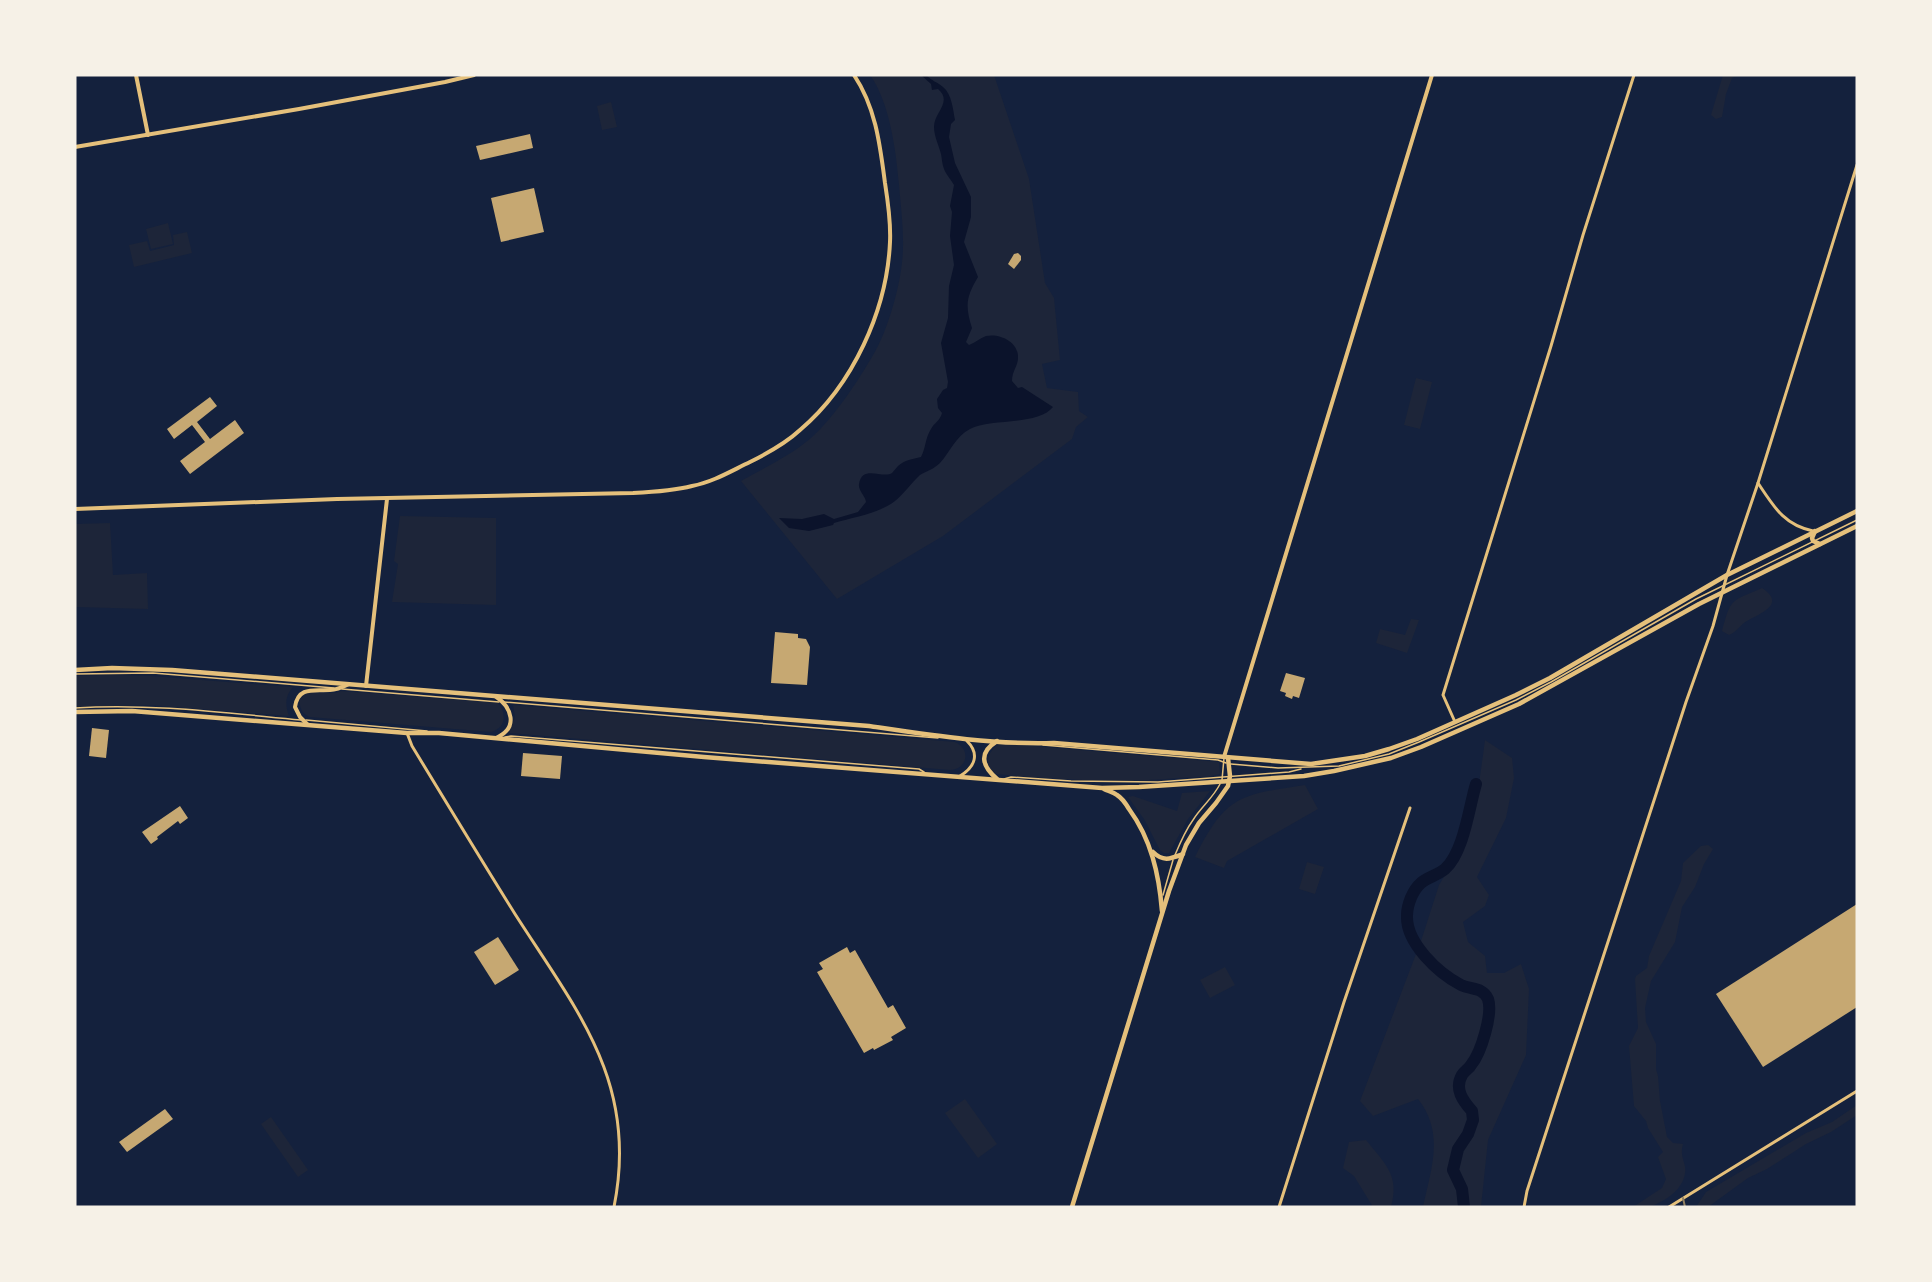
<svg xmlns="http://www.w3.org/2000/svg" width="1932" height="1282" font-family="Roboto,sans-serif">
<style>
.green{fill:#1d2539}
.water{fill:#0b132b}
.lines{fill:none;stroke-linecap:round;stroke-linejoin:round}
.river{stroke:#0b132b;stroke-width:12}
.building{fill:#c6a872}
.service{stroke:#e5c07b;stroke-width:1.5}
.minor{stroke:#e5c07b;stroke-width:3}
.tertiary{stroke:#e5c07b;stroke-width:4}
.secondary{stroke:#e5c07b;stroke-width:4.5}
.rail{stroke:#918062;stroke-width:2}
</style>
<rect width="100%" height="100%" fill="#14213d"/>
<!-- green -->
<g class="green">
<path d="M 870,75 L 994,75 L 1029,179 L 1045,283 L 1054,298 L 1060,360 L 1042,364 L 1047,388 L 1078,392 L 1079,411 L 1088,417 L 1076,427 L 1072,439 L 943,536 L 837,599 L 741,481 C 764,468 790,456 811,438 C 835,417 863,374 878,346 C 889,325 900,285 902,262 C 905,237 901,210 899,185 C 896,151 890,103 870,75 Z"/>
<polygon points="1723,75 1739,75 1732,78 1726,94 1722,117 1716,119 1711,115"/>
<polygon points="611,102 617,127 602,130 597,106"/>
<polygon points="168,223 173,244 151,249 146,229"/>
<polygon points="187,232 192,253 134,267 129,245 147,241 150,251 174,245 173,235"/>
<polygon points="1416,378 1432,382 1420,429 1404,425"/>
<polygon points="400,516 496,518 496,605 392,602 398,564 394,561"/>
<polygon points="110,523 113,575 147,573 148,609 75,607 75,524"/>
<path d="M 1762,588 C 1789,606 1755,615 1744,623 C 1739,627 1736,632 1729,635 L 1722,631 C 1731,597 1731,602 1762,588 Z"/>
<polygon points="1411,619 1419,620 1407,653 1376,643 1380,629 1405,635"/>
<path d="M 110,675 L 151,676 L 293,687 C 285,696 285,705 289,716 L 149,705 L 75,707 L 75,676 Z"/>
<path d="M 341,691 L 498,703 C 507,714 506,728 491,732 L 310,717 C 302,714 299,708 300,699 L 306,693 L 335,693 Z"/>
<path d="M 513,705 L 955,742 C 971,749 968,769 950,770 L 509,733 L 515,717 Z"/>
<path d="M 1485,740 L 1512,758 L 1514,778 L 1506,818 L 1477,877 L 1489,895 L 1485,906 L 1463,922 L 1468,942 L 1485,956 L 1487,973 L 1504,973 L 1521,964 L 1529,989 L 1526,1055 L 1488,1140 L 1481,1207 L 1423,1207 C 1431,1169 1445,1133 1418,1099 L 1373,1116 L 1360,1101 L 1421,941 L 1439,885 L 1464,843 L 1478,791 Z"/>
<path d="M 1000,743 L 1219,762 L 1220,774 C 1207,778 1192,777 1178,778 C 1118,784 1056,779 996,774 C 982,764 988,751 1000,743 Z"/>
<path d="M 1305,785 L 1318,809 L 1227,861 L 1224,868 L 1195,857 C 1226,795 1240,795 1305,785 Z"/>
<polygon points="1210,791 1188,819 1169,853 1164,853 1160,850 1144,819 1128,797 1133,796 1177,811 1182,793"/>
<path d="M 1708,845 L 1713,849 L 1704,864 L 1695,887 L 1682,907 L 1675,942 L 1651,981 L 1645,1008 L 1646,1022 L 1656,1044 L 1656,1069 L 1658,1076 L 1660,1101 L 1667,1137 L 1673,1143 L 1683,1144 C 1679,1158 1687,1163 1685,1173 C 1683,1189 1667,1200 1652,1206 C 1647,1208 1639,1207 1633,1207 L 1662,1188 L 1666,1179 L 1658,1157 L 1663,1152 L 1648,1128 L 1646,1121 L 1634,1106 L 1629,1046 L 1638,1028 L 1635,979 L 1636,976 L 1647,968 L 1649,956 L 1681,881 L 1683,863 L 1701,846 Z"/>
<polygon points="1307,862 1324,867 1315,894 1299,889"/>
<polygon points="1225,967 1235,985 1210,998 1200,980"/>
<polygon points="965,1099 997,1144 978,1158 945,1113"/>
<polygon points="1857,1105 1857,1115 1831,1132 1806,1144 1767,1169 1748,1178 1708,1207 1696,1207 1706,1192 1806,1133 1832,1122"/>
<polygon points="271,1117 308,1170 298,1177 261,1124"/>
<path d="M 1366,1140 C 1385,1164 1400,1175 1391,1207 L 1373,1207 L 1354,1176 L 1343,1168 L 1349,1142 Z"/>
</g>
<!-- water -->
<path class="water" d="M 921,75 L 926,75 C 932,81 937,82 943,87 C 952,94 953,110 955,120 L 951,124 L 949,137 L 955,163 L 971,197 L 971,217 L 964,242 L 978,277 C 966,297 965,306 972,328 L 966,342 L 969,345 C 975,343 980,338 986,336 C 1000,333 1019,342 1018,358 C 1018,366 1012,371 1012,381 L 1018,388 L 1022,387 L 1053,407 C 1038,426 990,418 970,429 C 956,436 950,452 940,463 C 934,469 927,471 920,475 C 911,483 904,494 895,501 C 878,514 854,517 834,523 L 833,525 L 809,531 L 789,528 L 779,518 L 802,519 L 824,514 L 834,519 L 858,512 L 866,502 C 865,495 858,491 859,484 C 862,464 883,479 892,473 C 894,471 896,468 898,466 C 905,460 912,459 921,457 C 926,448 925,438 931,429 C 934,423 940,421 942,413 L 938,408 L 937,399 L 943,390 L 947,388 L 948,382 L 941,343 L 948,318 L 949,286 L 954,265 L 950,236 L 952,212 L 950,206 L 954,185 C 951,180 946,174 944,169 C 942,164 942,159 941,154 C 939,146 934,136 934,127 C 934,112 953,102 938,89 L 932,90 L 931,84 Z"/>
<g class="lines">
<!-- river -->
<path class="river" d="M 1464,1207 L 1462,1189 L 1453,1170 L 1458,1149 L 1468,1134 L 1473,1120 L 1472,1111 C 1463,1101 1454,1089 1462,1075 C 1464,1071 1469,1069 1471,1065 C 1481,1053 1493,1014 1488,999 C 1483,987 1471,990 1461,985 C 1438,973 1406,943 1407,916 C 1407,904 1413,890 1421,883 C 1428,877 1438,875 1445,869 C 1464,852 1469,807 1476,784"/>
</g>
<!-- building -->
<g class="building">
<polygon points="530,134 533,148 480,160 476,146"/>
<polygon points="534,188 544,232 501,242 491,198"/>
<polygon points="1018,253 1021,256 1021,260 1014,269 1008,264 1014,254"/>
<polygon points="210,397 217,406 197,422 210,439 235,420 244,433 190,474 180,461 205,442 192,425 174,439 167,429"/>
<polygon points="775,632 798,634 798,638 806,639 810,647 807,685 771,683"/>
<polygon points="1286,673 1305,678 1299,698 1293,696 1292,699 1285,696 1286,693 1280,691"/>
<polygon points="92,728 109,730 106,758 89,756"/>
<polygon points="523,753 562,756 560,779 521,776"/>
<polygon points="180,806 188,818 180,824 178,821 157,837 158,839 151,844 142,832"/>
<polygon points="1857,904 1857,1007 1763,1067 1716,994"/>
<polygon points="498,937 519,970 495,985 474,952"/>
<polygon points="847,947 850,953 855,950 888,1008 893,1005 906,1028 891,1037 893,1040 874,1050 873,1048 864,1053 817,972 823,969 819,963"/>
<polygon points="165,1109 173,1119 127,1152 119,1142"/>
</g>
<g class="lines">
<!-- service -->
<g class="service">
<polyline points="75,674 153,673 334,688"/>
<polyline points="342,689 499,702"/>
<polyline points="504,702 938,738"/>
<path d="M 75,708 C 150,703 226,713 301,720"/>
<polyline points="306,720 427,731"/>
<polyline points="505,737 511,736 919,769 924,772"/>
<polyline points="1043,745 1218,760 1226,763"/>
<polyline points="1231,764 1278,768 1339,766 1389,754 1419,742 1516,700 1551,682 1696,599 1857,520"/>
<polyline points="1004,779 1011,777 1071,781 1158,782 1289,772 1301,769"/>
<polyline points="1222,780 1224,758"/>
<path d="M 1175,855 C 1180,843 1185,831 1193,820 C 1201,807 1213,798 1220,784"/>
<polyline points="1163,895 1173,860"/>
</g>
<!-- minor -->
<g class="minor">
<path d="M 1758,483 C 1774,507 1784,525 1813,531"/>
<polyline points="1455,722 1443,695 1551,346 1583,235 1634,75"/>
<path d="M 407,733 L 412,746 C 446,802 480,858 515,914 C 577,1011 639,1083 614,1207"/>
<path d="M 960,776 C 975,767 980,754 967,741"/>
<polyline points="1279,1207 1344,1002 1410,808"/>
<polyline points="1524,1207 1527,1191 1686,702 1713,626 1727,575 1758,483 1857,165"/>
<polyline points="1669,1207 1857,1091"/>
</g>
<!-- tertiary -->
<g class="tertiary">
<polyline points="136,75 148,135"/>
<polyline points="75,147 299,109 445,82 474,75"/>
<path d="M 75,509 L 337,499 L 633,493 C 653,492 673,491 692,486 C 713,482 731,471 750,462 C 768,453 786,443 800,430 C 853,385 887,310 890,242 C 891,222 888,202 885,183 C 880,145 876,108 854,75"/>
<polyline points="366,686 387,499"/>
<path d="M 495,696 C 512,707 519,728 496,738"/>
<path d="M 308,725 L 300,717 L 295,707 C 298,686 314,691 330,690 C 337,690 343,687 349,684"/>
<polyline points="1224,757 1432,75"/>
</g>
<!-- secondary -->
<g class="secondary">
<polyline points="1815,531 1812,538 1813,541 1820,544"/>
<path d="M 75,670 L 112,668 L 172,670 L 869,726 C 930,735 993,745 1054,743 L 1311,764 L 1365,756 L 1389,749 L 1417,739 L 1516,695 L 1550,678 L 1727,575 L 1857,511"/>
<polyline points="75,712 132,711 407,733 439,733 704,757 1102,788 1139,787 1304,776 1334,771 1391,758 1421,747 1519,704 1699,604 1857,526"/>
<path d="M 997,779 C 982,766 978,753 997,741"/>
<path d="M 1104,789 C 1108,791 1113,792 1117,795 C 1122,798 1126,804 1129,809 C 1151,839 1159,874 1162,911"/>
<path d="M 1153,852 C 1163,862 1170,859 1183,854"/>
<polyline points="1072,1207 1169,891 1186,845 1199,823 1216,803 1228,786 1230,776 1228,758"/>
</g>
<!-- rail -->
<polyline class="rail" points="1683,1198 1685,1207"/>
</g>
<!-- border -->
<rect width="1932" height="1282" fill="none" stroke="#f6f1e7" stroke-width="153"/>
</svg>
